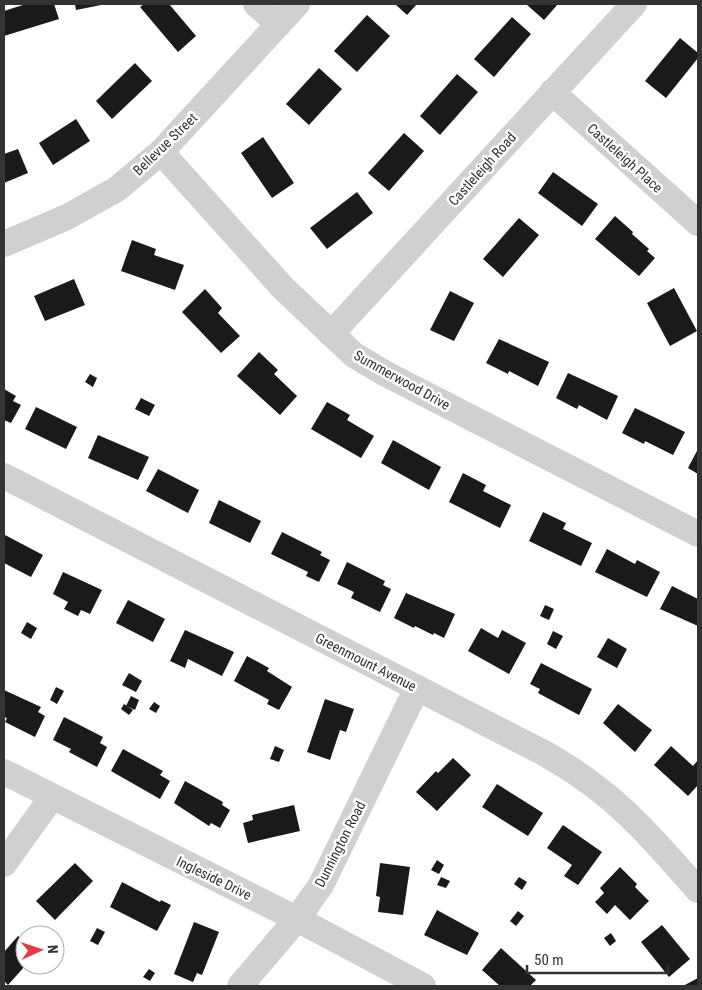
<svg xmlns="http://www.w3.org/2000/svg" width="702" height="990" font-family="'Roboto Condensed',sans-serif">
<style>
.building{fill:#1a1a1a}
.lines{fill:none;stroke-linecap:round;stroke-linejoin:round}
.minor{stroke:#d0d0d0;stroke-width:26}
.labels{text-anchor:middle;dominant-baseline:central;stroke-width:5;stroke-linejoin:round;paint-order:stroke}
.street-label{font-size:14px;fill:#333;stroke:#fff}
</style>
<rect width="100%" height="100%" fill="#fff"/>
<!-- building -->
<g class="building">
<polygon points="26,4 54,4 59,19 4,36 4,11"/>
<polygon points="75,4 101,4 101,5 76,10"/>
<polygon points="144,4 169,4 196,36 178,52 140,7"/>
<polygon points="395,4 417,4 407,15"/>
<polygon points="526,4 558,4 544,20"/>
<polygon points="367,15 390,36 357,72 334,51"/>
<polygon points="512,17 531,34 494,77 474,59"/>
<polygon points="680,38 698,53 698,58 666,98 645,81"/>
<polygon points="135,63 152,81 112,119 96,101"/>
<polygon points="319,68 342,89 309,125 286,104"/>
<polygon points="457,74 478,92 440,135 420,116"/>
<polygon points="76,119 90,141 53,165 39,143"/>
<polygon points="404,133 424,151 389,191 368,173"/>
<polygon points="263,137 294,183 272,198 241,153"/>
<polygon points="18,149 28,173 4,183 4,154"/>
<polygon points="553,172 598,204 582,226 538,193"/>
<polygon points="357,192 373,213 327,249 310,228"/>
<polygon points="615,216 633,232 632,234 649,249 647,251 655,258 639,276 595,239"/>
<polygon points="519,218 539,235 503,277 483,259"/>
<polygon points="132,240 156,249 154,255 184,265 175,290 121,271"/>
<polygon points="74,279 85,305 45,321 34,296"/>
<polygon points="674,288 697,331 670,346 647,303"/>
<polygon points="205,289 222,308 218,313 240,336 221,353 182,312"/>
<polygon points="450,291 474,303 454,341 430,330"/>
<polygon points="499,339 549,362 538,386 509,371 508,374 486,363"/>
<polygon points="259,352 278,370 274,374 297,396 280,415 237,376"/>
<polygon points="568,373 618,396 607,420 579,405 577,409 556,398"/>
<polygon points="90,374 97,378 93,387 85,382"/>
<polygon points="4,389 16,396 13,401 21,405 11,423 4,420"/>
<polygon points="141,398 155,405 149,416 135,409"/>
<polygon points="327,402 350,415 347,420 374,436 361,458 311,429"/>
<polygon points="36,407 77,427 66,449 25,429"/>
<polygon points="635,408 685,432 673,455 645,441 644,444 622,433"/>
<polygon points="98,435 149,457 138,480 88,458"/>
<polygon points="393,440 441,467 429,490 381,463"/>
<polygon points="698,449 698,474 688,468"/>
<polygon points="158,469 199,490 188,513 146,491"/>
<polygon points="463,473 486,485 483,491 511,505 500,528 449,502"/>
<polygon points="219,500 261,521 250,543 209,523"/>
<polygon points="543,512 566,523 563,529 592,543 581,566 529,541"/>
<polygon points="282,532 322,552 320,555 330,560 319,582 306,576 308,572 271,554"/>
<polygon points="5,535 43,555 31,577 4,563"/>
<polygon points="607,549 635,564 637,560 660,572 647,597 595,572"/>
<polygon points="347,562 385,581 383,585 391,589 380,612 351,598 354,592 337,584"/>
<polygon points="63,572 102,590 90,614 81,610 78,616 64,609 68,602 53,594"/>
<polygon points="672,586 698,599 698,626 660,609"/>
<polygon points="406,593 455,614 444,638 434,633 433,635 415,626 414,628 394,618"/>
<polygon points="128,600 165,619 153,642 116,623"/>
<polygon points="545,605 554,609 549,620 540,616"/>
<polygon points="27,622 37,628 31,639 21,633"/>
<polygon points="481,628 498,638 502,630 526,643 509,674 468,651"/>
<polygon points="185,630 234,652 222,676 188,659 185,668 170,661"/>
<polygon points="553,631 563,636 556,649 547,644"/>
<polygon points="608,638 627,649 617,668 597,657"/>
<polygon points="247,656 269,668 267,671 292,687 279,710 267,704 269,700 234,681"/>
<polygon points="541,663 592,689 579,715 538,693 540,689 530,684"/>
<polygon points="129,673 142,681 136,692 122,685"/>
<polygon points="56,687 64,691 57,704 50,700"/>
<polygon points="4,690 41,707 38,712 45,716 35,737 5,722 7,718 4,717"/>
<polygon points="131,696 139,700 135,710 126,706"/>
<polygon points="325,699 354,709 346,732 340,730 330,760 307,752"/>
<polygon points="154,702 160,706 156,713 149,709"/>
<polygon points="124,704 133,710 129,715 121,709"/>
<polygon points="618,704 652,730 635,752 603,723"/>
<polygon points="64,717 103,737 100,743 107,747 97,767 69,752 71,749 53,740"/>
<polygon points="275,746 284,750 279,762 270,759"/>
<polygon points="671,746 693,766 698,760 698,785 688,796 654,765"/>
<polygon points="123,749 163,771 160,775 170,781 160,799 111,771"/>
<polygon points="453,758 471,775 437,811 416,792 436,771 438,773"/>
<polygon points="185,781 223,802 222,805 230,810 220,828 211,823 209,826 174,803"/>
<polygon points="497,784 543,813 528,836 482,807"/>
<polygon points="294,805 300,831 248,843 243,823 253,820 252,815"/>
<polygon points="563,825 602,852 578,885 564,876 572,865 547,848"/>
<polygon points="437,860 444,865 439,874 431,870"/>
<polygon points="75,863 93,881 55,920 36,901"/>
<polygon points="380,863 410,867 403,915 378,912 380,897 376,896"/>
<polygon points="620,867 637,884 635,887 649,901 630,920 615,905 607,914 595,902 604,893 600,888"/>
<polygon points="441,877 450,881 446,888 437,885"/>
<polygon points="519,877 527,882 522,890 514,884"/>
<polygon points="122,882 160,902 161,900 171,905 157,931 110,907"/>
<polygon points="437,910 479,933 467,955 424,935"/>
<polygon points="518,911 524,916 516,926 510,921"/>
<polygon points="194,922 219,932 202,975 197,973 193,982 174,974"/>
<polygon points="662,925 690,959 669,977 641,942"/>
<polygon points="97,928 105,932 98,945 90,941"/>
<polygon points="611,933 616,941 610,946 604,938"/>
<polygon points="18,936 25,942 25,966 8,985 4,981 4,952"/>
<polygon points="501,948 536,980 530,986 500,986 482,970"/>
<polygon points="149,969 155,973 150,981 143,977"/>
<polygon points="698,978 698,986 683,986"/>
</g>
<g class="lines">
<!-- minor -->
<g class="minor">
<polyline points="256,4 279,24"/>
<polyline points="552,92 698,223"/>
<polyline points="161,152 283,288 354,355 386,374 698,534"/>
<polyline points="4,244 67,217 117,189 161,152 297,4"/>
<polyline points="331,334 634,4"/>
<path d="M 4,476 L 544,753 C 559,762 575,771 589,782 C 631,812 664,852 698,890"/>
<polyline points="4,772 297,919 423,986"/>
<polyline points="4,864 52,797"/>
<polyline points="240,986 297,919 321,885 417,688"/>
</g>
</g>
<g class="labels">
<!-- street labels -->
<g class="street-label">
<text transform="translate(165 144) rotate(-44)">Bellevue Street</text>
<text transform="translate(625 158) rotate(42)">Castleleigh Place</text>
<text transform="translate(482 169) rotate(-48)">Castleleigh Road</text>
<text transform="translate(402 380) rotate(29)">Summerwood Drive</text>
<text transform="translate(366 662) rotate(27)">Greenmount Avenue</text>
<text transform="translate(340 844) rotate(-63)">Dunnington Road</text>
<text transform="translate(214 878) rotate(26)">Ingleside Drive</text>
</g>
</g>
<!-- border -->
<rect width="702" height="990" fill="none" stroke="#333333" stroke-width="10"/>
<!-- north arrow -->
<g transform="translate(40 950) rotate(87)"><circle r="24" fill="#ffffff" stroke="#adadad"/>
<path d="M0-4L9 19L0 12L-9 19Z" fill="#e63946"/>
<text y="-8" font-size="14" font-weight="bold" text-anchor="middle" fill="#333333">N</text>
</g>
<!-- scale -->
<path d="M527 965v8h141v-8" fill="none" stroke="#333333" stroke-width="2.5"/>
<text x="534" y="965" font-size="15" fill="#333333" stroke="#ffffff" stroke-width="4" paint-order="stroke">50 m</text>
</svg>
